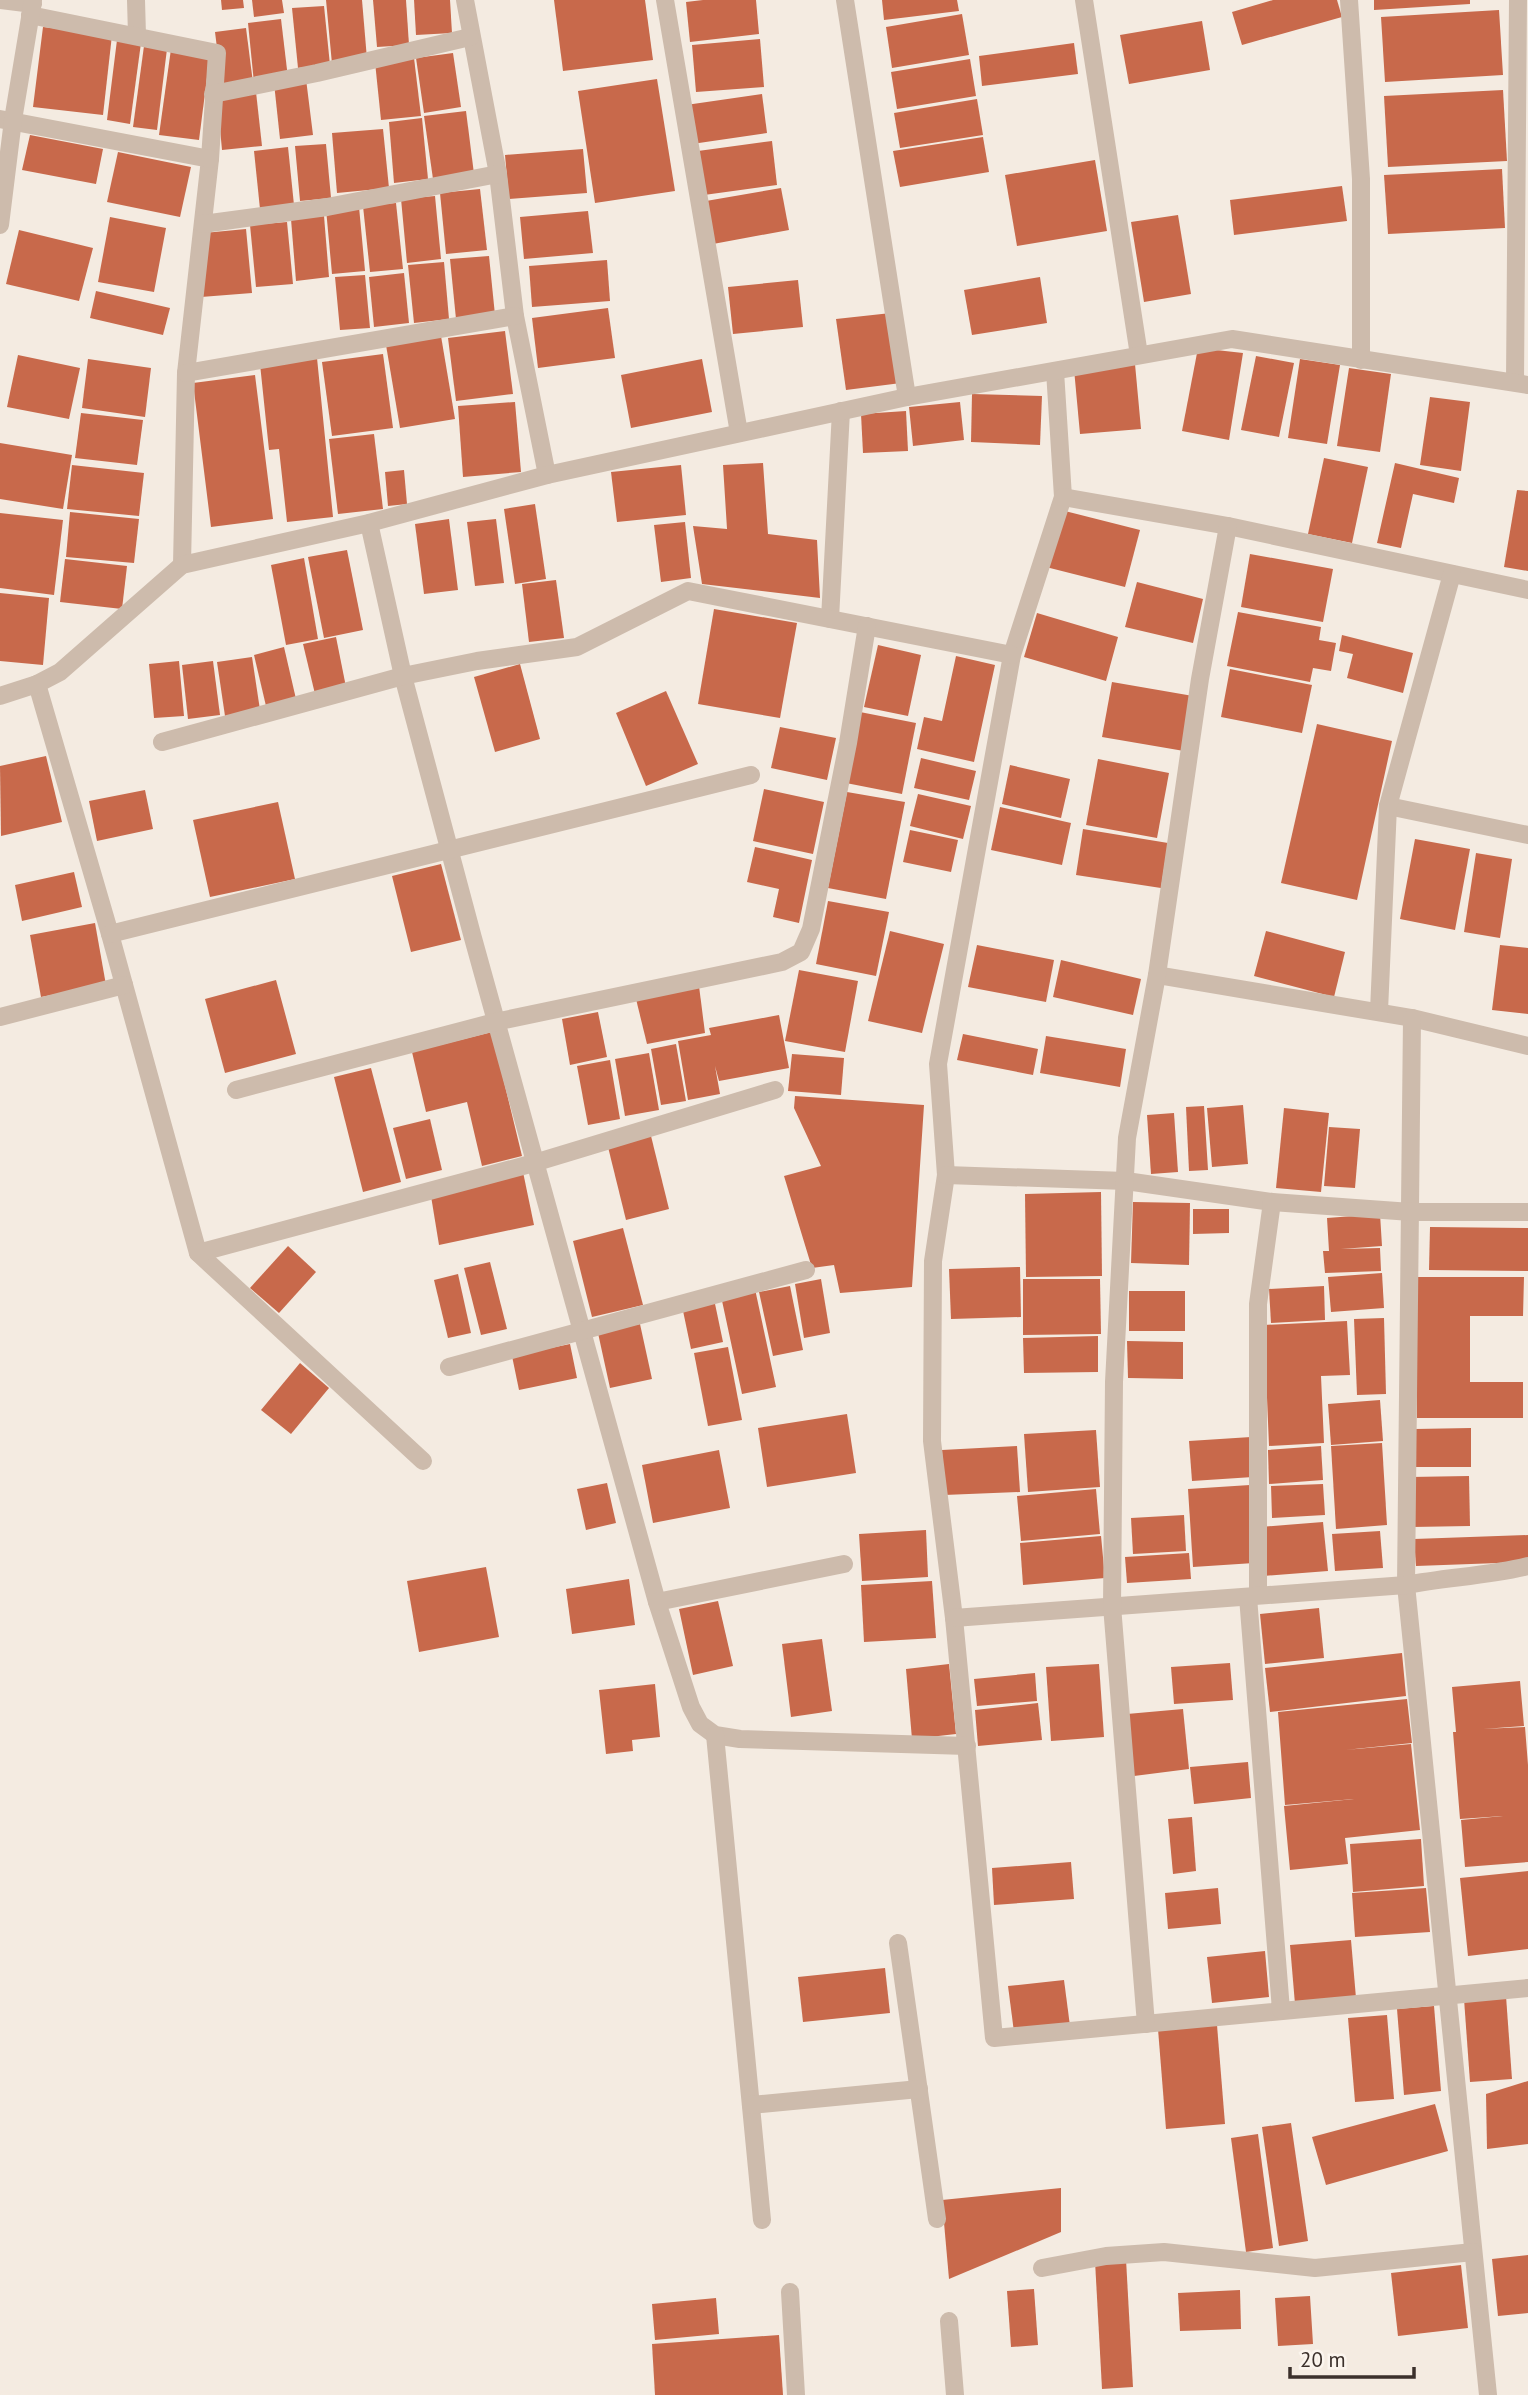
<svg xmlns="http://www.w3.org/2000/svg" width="1528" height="2395" font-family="'PT Sans',sans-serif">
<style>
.building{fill:#c8694b}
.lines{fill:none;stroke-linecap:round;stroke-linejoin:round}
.minor{stroke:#cdbbac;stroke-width:18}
</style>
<rect width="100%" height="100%" fill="#f4ebe1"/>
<!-- building -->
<g class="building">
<polygon points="221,0 243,0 244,8 222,10"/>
<polygon points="252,0 282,0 284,13 254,17"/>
<polygon points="326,0 362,0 367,59 332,64"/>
<polygon points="373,0 406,0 409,45 377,47"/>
<polygon points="414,0 450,0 452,33 416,35"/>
<polygon points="554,0 645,0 653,60 563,71"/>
<polygon points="703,0 756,0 759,34 690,42 686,2"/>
<polygon points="882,0 957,0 959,11 884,20"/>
<polygon points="1273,0 1337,0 1342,17 1242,45 1232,12"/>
<polygon points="1374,0 1470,0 1470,4 1374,10"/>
<polygon points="324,6 330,65 298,68 292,8"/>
<polygon points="1499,10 1503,75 1385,82 1381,17"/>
<polygon points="962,14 969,55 892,68 886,27"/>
<polygon points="281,19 288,78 254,83 248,23"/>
<polygon points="1202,21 1210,70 1129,84 1120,35"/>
<polygon points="43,27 112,35 103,115 33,107"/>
<polygon points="246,28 253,83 222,87 215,32"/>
<polygon points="760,39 764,87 696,92 692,45"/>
<polygon points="117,40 141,43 130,124 107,120"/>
<polygon points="1074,43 1078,74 982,86 979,56"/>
<polygon points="144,46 167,49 157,130 133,127"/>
<polygon points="171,49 210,54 199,140 159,135"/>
<polygon points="453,53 461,107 424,113 416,58"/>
<polygon points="414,58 421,116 381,120 375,62"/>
<polygon points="970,59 976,96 897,109 891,72"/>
<polygon points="306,79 313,135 280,139 274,83"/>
<polygon points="657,79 675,191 595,203 578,91"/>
<polygon points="1503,90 1507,161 1388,167 1384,96"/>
<polygon points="256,92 262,146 222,150 217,96"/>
<polygon points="762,94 767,133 692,144 686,105"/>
<polygon points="977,99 983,135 900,148 894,113"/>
<polygon points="466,111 474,174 433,179 424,116"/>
<polygon points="422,118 428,179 394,183 389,122"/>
<polygon points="383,129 389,188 337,193 332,133"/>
<polygon points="30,135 103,149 96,184 22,170"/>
<polygon points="983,137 989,172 900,187 893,151"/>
<polygon points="772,141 777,185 704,195 698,151"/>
<polygon points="326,144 331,198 300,201 295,146"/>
<polygon points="288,147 294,205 260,209 254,151"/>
<polygon points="583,149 587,193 509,199 505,155"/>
<polygon points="118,152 191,167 180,217 107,202"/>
<polygon points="1095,160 1107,231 1017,246 1005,175"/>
<polygon points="1502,169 1505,228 1388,234 1384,175"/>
<polygon points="1342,186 1347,221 1234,235 1230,200"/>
<polygon points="781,188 789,230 713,244 706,201"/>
<polygon points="480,189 487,250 446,254 440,193"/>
<polygon points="435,196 441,259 407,263 401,199"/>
<polygon points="396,203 403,269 370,272 363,206"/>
<polygon points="359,207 365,271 332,274 326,209"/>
<polygon points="588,211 593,253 524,259 520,217"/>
<polygon points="1178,215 1191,294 1144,302 1131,222"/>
<polygon points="324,216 329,277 296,281 291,219"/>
<polygon points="110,217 166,228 154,292 98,282"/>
<polygon points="287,222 293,284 256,287 250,225"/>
<polygon points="246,229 252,293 201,297 204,233"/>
<polygon points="19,230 93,248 79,301 6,284"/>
<polygon points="489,256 495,315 456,319 450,259"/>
<polygon points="607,260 610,301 532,307 529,266"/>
<polygon points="444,262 449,319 414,323 408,265"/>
<polygon points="404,273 409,323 374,327 369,277"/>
<polygon points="365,275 370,328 340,330 335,277"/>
<polygon points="1040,277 1047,323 972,335 964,290"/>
<polygon points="798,280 803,327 733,334 728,287"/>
<polygon points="96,291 170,308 163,335 90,318"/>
<polygon points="608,308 615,358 538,368 532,318"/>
<polygon points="891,313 901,383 846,390 836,319"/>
<polygon points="505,331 513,394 456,401 448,338"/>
<polygon points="441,336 455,419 400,428 386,345"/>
<polygon points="1198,348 1243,353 1229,440 1182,431"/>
<polygon points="383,354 393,428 332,436 322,362"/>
<polygon points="18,355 80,368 69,419 7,407"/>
<polygon points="1256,356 1294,363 1279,437 1241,430"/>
<polygon points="317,358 333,517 287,522 279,449 269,450 260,364"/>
<polygon points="88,359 151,368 145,417 82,408"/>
<polygon points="702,359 712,412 631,428 621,375"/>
<polygon points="1300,359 1340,365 1327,444 1288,438"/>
<polygon points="1135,364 1141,429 1080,434 1074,369"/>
<polygon points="1349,368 1391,374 1380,452 1337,446"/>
<polygon points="255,375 273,519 211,527 193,383"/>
<polygon points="972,394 1042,396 1040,445 971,442"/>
<polygon points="1430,397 1470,402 1461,471 1420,465"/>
<polygon points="515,402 521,472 463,477 458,406"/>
<polygon points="960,402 964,440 913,446 909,407"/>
<polygon points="906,411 908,451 863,453 861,414"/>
<polygon points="81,413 143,420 137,465 75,458"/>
<polygon points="374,434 383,509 338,514 329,439"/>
<polygon points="0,443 72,455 63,509 0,499"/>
<polygon points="1324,458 1368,467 1352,543 1308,534"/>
<polygon points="763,463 768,534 817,540 820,598 702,584 693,526 727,529 723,465"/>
<polygon points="1395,463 1459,478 1454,503 1413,494 1401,548 1377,543"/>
<polygon points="72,465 144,473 139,516 67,509"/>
<polygon points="681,465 686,515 617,522 611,472"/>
<polygon points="404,470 407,504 388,506 385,472"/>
<polygon points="1517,490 1528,491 1528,571 1504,567"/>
<polygon points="535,504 546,579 515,584 504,509"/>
<polygon points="1061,510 1140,530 1125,587 1046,567"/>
<polygon points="70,512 139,519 134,563 66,557"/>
<polygon points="0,513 63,520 54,595 0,588"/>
<polygon points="449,519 458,590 424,594 415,524"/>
<polygon points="496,519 504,583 475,586 467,522"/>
<polygon points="685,522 691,578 661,582 654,525"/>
<polygon points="347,550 363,630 324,638 308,557"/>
<polygon points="1250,554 1333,569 1323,622 1241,607"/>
<polygon points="304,558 318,639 286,645 271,565"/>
<polygon points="65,559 127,566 122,609 60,602"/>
<polygon points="556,580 564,638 529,642 522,584"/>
<polygon points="1137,582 1203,599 1193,643 1125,627"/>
<polygon points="0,593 49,598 43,665 0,661"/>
<polygon points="714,609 797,623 780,718 698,704"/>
<polygon points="1238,612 1321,627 1319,640 1336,643 1331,671 1313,668 1310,682 1227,666"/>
<polygon points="1037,613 1118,637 1106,681 1024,657"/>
<polygon points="1342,635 1413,653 1403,693 1347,678 1353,654 1339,651"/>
<polygon points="336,637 346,687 315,694 303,644"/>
<polygon points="878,645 921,655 908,716 864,707"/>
<polygon points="284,647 296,699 266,706 254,655"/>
<polygon points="956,656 995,665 974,762 917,749 924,717 942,721"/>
<polygon points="252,657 260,710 225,716 217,662"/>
<polygon points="179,661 184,716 154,718 149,664"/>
<polygon points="213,661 220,715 188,719 182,665"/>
<polygon points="520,664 540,739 495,752 474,677"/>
<polygon points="1230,669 1312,685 1302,733 1221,717"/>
<polygon points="1112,682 1193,696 1184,751 1102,737"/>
<polygon points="666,691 698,764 646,786 616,713"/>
<polygon points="860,712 916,723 902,794 846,783"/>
<polygon points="1317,724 1392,741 1357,900 1281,883"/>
<polygon points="780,727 836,738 827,780 771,768"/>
<polygon points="46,756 62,822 1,836 0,766"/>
<polygon points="921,758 976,771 969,800 914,788"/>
<polygon points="1098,759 1169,773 1157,838 1086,825"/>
<polygon points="1010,765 1070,779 1061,818 1002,804"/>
<polygon points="764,789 824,802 813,854 753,841"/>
<polygon points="145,790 153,829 97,841 89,801"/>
<polygon points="847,792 905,802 886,899 828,888"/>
<polygon points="918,794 971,806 963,839 910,826"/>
<polygon points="278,802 295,879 210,897 193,820"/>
<polygon points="1000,807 1071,823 1062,865 991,850"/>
<polygon points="1083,829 1168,843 1161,888 1076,875"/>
<polygon points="910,830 958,840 951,872 903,862"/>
<polygon points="1415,839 1470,849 1455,930 1400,919"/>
<polygon points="755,847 812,860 799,923 773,917 779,889 747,882"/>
<polygon points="1476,853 1512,859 1500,938 1464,932"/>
<polygon points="441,864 461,940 411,952 392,876"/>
<polygon points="74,872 82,907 22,921 15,885"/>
<polygon points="828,901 889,912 876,976 816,964"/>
<polygon points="95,923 106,985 41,997 30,935"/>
<polygon points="890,931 944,944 922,1033 868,1021"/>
<polygon points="1266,931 1345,952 1334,997 1254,976"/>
<polygon points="977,945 1054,960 1046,1002 968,987"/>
<polygon points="1500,945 1528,948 1528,1014 1492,1010"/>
<polygon points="1061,960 1141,979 1133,1015 1053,997"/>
<polygon points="799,970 858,981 845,1052 785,1041"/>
<polygon points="276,980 296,1054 225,1073 205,999"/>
<polygon points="699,986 705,1033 647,1044 636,999"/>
<polygon points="598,1012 607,1057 570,1065 562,1019"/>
<polygon points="779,1015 789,1068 719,1081 715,1066 720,1094 688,1100 678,1041 711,1035 709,1028"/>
<polygon points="492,1032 522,1156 482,1166 467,1102 426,1112 412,1052"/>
<polygon points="963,1034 1038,1049 1033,1075 957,1060"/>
<polygon points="1046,1036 1126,1049 1120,1087 1040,1073"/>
<polygon points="676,1044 686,1101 661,1105 651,1049"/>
<polygon points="649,1053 659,1110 625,1116 615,1059"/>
<polygon points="792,1054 844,1058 841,1095 788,1091"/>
<polygon points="610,1060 620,1119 588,1125 577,1066"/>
<polygon points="371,1068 401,1182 363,1192 334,1077"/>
<polygon points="795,1096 924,1105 912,1287 840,1293 834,1265 812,1268 784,1176 821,1166 794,1108"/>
<polygon points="1243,1105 1248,1164 1212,1167 1207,1108"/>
<polygon points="1204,1106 1208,1170 1189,1171 1186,1107"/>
<polygon points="1284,1108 1329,1113 1321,1192 1276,1188"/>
<polygon points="1174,1113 1178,1172 1151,1174 1147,1115"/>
<polygon points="430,1119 442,1170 406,1179 393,1128"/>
<polygon points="1329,1127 1360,1129 1355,1188 1324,1186"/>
<polygon points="651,1136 669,1209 626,1220 608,1147"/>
<polygon points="523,1172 534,1225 439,1245 431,1196"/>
<polygon points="1101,1192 1102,1276 1026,1277 1025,1194"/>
<polygon points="1133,1202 1190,1203 1189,1265 1131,1263"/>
<polygon points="1193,1209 1229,1209 1229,1233 1193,1234"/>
<polygon points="1380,1214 1382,1246 1341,1249 1380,1248 1381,1271 1325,1273 1323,1251 1329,1251 1327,1218"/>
<polygon points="1430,1227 1528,1228 1528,1271 1429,1270"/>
<polygon points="623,1228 643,1305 592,1317 573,1241"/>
<polygon points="288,1246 316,1272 279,1313 250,1288"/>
<polygon points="490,1262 507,1329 481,1335 464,1268"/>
<polygon points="1020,1267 1021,1317 951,1319 949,1269"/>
<polygon points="1382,1273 1384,1308 1331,1312 1328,1277"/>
<polygon points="458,1274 471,1333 448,1338 434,1280"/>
<polygon points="1417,1277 1524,1277 1523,1316 1470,1316 1470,1382 1523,1382 1523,1418 1417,1418"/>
<polygon points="821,1279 830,1333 804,1338 795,1284"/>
<polygon points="1023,1279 1100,1279 1101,1334 1023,1335"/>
<polygon points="790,1286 803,1350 773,1356 759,1292"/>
<polygon points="1324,1286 1325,1320 1271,1323 1269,1289"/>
<polygon points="755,1289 776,1387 742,1394 721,1296"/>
<rect x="1129" y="1291" width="56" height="40"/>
<polygon points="714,1299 723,1342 691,1349 682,1306"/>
<polygon points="1384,1318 1386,1394 1357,1395 1354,1319"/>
<polygon points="1347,1321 1350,1375 1321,1376 1324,1443 1269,1446 1264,1325"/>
<polygon points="640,1324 652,1379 610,1388 598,1333"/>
<polygon points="1098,1336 1098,1372 1024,1373 1023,1338"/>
<polygon points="1127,1341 1183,1342 1183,1379 1128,1378"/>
<polygon points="570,1344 577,1378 519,1390 512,1356"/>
<polygon points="728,1347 742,1420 708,1426 694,1353"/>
<polygon points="300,1363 329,1388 291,1434 261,1410"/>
<polygon points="1380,1400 1383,1441 1331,1445 1328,1404"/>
<polygon points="847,1414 856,1473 767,1487 758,1428"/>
<polygon points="1471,1428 1471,1467 1415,1467 1415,1429"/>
<polygon points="1096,1430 1100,1487 1028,1492 1024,1434"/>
<polygon points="1251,1437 1253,1477 1192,1481 1189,1441"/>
<polygon points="1382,1443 1387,1525 1336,1529 1331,1446"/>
<polygon points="1017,1446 1020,1492 944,1495 942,1450"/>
<polygon points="1321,1446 1323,1480 1269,1484 1268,1450"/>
<polygon points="719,1450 730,1508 653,1523 642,1465"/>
<polygon points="1469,1476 1470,1526 1412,1527 1410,1477"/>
<polygon points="607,1483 616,1523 586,1530 577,1489"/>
<polygon points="1323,1484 1325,1515 1272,1518 1271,1486"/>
<polygon points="1250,1485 1254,1563 1193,1567 1188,1489"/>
<polygon points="1096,1489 1100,1534 1021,1541 1017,1496"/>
<polygon points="1184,1515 1186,1551 1133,1554 1131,1518"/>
<polygon points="1323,1522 1328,1571 1263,1576 1260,1527"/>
<polygon points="926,1530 928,1577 862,1581 859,1534"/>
<polygon points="1380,1531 1383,1568 1335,1571 1332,1534"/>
<polygon points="1528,1535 1528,1562 1416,1566 1414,1539"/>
<polygon points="1101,1536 1105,1578 1023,1585 1020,1543"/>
<polygon points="1189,1553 1191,1579 1127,1583 1125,1557"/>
<polygon points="486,1567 499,1637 419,1652 407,1581"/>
<polygon points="629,1579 635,1625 572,1634 566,1589"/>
<polygon points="932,1581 936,1638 864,1642 861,1585"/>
<polygon points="718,1601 733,1666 693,1675 679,1609"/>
<polygon points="1319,1608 1324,1658 1265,1664 1260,1614"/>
<polygon points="822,1639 832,1711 791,1717 782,1644"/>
<polygon points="1402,1653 1406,1696 1270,1712 1265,1668"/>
<polygon points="1230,1663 1233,1700 1174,1704 1171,1667"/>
<polygon points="949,1664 956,1734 912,1739 906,1669"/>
<polygon points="1099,1664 1104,1737 1051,1741 1046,1667"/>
<polygon points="1035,1673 1037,1701 977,1706 974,1679"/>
<polygon points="1520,1681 1524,1726 1483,1729 1525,1727 1528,1765 1528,1862 1465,1867 1461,1820 1503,1816 1460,1819 1453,1732 1456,1732 1452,1687"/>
<polygon points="655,1684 660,1737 632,1740 633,1751 606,1754 599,1690"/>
<polygon points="1407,1699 1412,1743 1345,1750 1411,1744 1420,1830 1345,1838 1348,1864 1290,1870 1284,1806 1354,1799 1285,1805 1278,1712"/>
<polygon points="1038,1703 1042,1740 978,1746 975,1710"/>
<polygon points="1183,1709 1189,1769 1134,1776 1127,1714"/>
<polygon points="1248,1762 1251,1798 1194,1804 1190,1767"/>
<polygon points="1192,1817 1196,1871 1173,1874 1168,1819"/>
<polygon points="1421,1839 1424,1886 1353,1892 1350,1844"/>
<polygon points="1071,1862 1074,1899 994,1905 992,1868"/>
<polygon points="1528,1871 1528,1949 1468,1956 1460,1878"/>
<polygon points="1218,1888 1221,1924 1168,1929 1165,1893"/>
<polygon points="1426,1888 1430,1932 1355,1937 1352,1893"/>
<polygon points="1351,1940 1356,1998 1295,2004 1290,1945"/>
<polygon points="1265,1951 1269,1997 1212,2003 1207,1957"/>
<polygon points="885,1968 890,2013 803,2022 798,1977"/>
<polygon points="1064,1980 1070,2026 1014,2032 1008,1986"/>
<polygon points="1506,1996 1512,2079 1470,2082 1464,1999"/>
<polygon points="1434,2006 1441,2091 1404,2095 1397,2009"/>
<polygon points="1387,2015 1394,2099 1355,2102 1348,2018"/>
<polygon points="1217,2025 1225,2124 1166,2129 1158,2029"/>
<polygon points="1528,2081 1528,2144 1487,2149 1486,2094"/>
<polygon points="1435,2104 1448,2151 1326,2185 1312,2137"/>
<polygon points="1291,2123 1308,2241 1279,2246 1262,2127"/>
<polygon points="1258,2134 1273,2248 1246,2252 1231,2138"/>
<polygon points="1061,2188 1061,2232 949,2279 942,2200"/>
<polygon points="1528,2255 1528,2313 1498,2316 1492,2259"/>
<polygon points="1126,2259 1133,2387 1102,2389 1095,2261"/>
<polygon points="1461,2265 1468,2328 1398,2336 1391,2273"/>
<polygon points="1034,2289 1038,2345 1011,2347 1007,2291"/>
<polygon points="1240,2290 1241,2329 1180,2331 1178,2293"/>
<polygon points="1310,2296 1313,2344 1278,2346 1275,2298"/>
<polygon points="716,2298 719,2334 655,2340 652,2304"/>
<polygon points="779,2335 783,2395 655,2395 652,2344"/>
</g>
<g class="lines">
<!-- minor -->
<g class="minor">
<polyline points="0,0 33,4"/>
<polyline points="136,0 137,35"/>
<polyline points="465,0 498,174 515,316 547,475"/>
<polyline points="665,0 739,433"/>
<polyline points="845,0 907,397"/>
<polyline points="1084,0 1139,355"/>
<polyline points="1349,0 1361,179 1361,360"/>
<polyline points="30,15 217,53 210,159 186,373 182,565"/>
<polyline points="213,94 317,73 470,37"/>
<polyline points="0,119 210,159"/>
<polyline points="203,224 327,207 498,174"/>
<polyline points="0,225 13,120 33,0"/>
<polyline points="1055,371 1063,497 1012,655 938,1064 946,1175 933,1261 932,1441 954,1618 994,2038 1528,1988"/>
<polyline points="186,373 515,316"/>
<polyline points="1515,382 1518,0"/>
<polyline points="1063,497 1228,526 1528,590"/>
<polyline points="369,523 403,676 473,938 657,1602 691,1707 700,1724 715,1735 740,1739 967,1746"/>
<polyline points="830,619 841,411"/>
<polyline points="37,684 110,934 198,1253 423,1461"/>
<polyline points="0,696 37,684 60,672 182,565 369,523 547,475 907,397 1232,339 1528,385"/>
<polyline points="162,742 403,676 477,661 577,647 688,591 1012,655"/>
<polyline points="1388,806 1528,835"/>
<polyline points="110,934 751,775"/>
<polyline points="1157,975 1412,1018 1528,1046"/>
<polyline points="1379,1011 1388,806 1452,574"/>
<polyline points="0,1017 124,985"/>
<polyline points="1412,1018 1406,1585 1488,2395"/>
<polyline points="236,1090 495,1022 782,962 801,952 811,929 848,743 867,626"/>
<polyline points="946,1175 1126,1181 1272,1202 1411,1212 1528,1212"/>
<polyline points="198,1253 534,1163 775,1090"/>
<polyline points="449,1367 806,1270"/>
<polyline points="1258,1595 1258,1304 1272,1202"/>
<polyline points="1248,1597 1281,2010"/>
<polyline points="657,1602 844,1564"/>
<path d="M 954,1618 L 1406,1585 C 1447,1577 1488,1576 1528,1566"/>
<polyline points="715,1735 762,2220"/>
<polyline points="898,1943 937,2219"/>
<polyline points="1146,2024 1112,1606 1114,1382 1127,1138 1157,975 1200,679 1228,526"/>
<polyline points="751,2105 919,2089"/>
<polyline points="1042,2268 1106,2256 1164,2252 1315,2268 1473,2252"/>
<polyline points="790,2292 796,2395"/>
<polyline points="949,2321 955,2395"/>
</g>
</g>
<!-- scale -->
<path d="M1290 2367v10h124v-10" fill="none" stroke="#3b302b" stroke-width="3.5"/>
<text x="1300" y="2367" font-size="21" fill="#3b302b" stroke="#fbf5ee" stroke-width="5" paint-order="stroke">20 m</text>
</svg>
